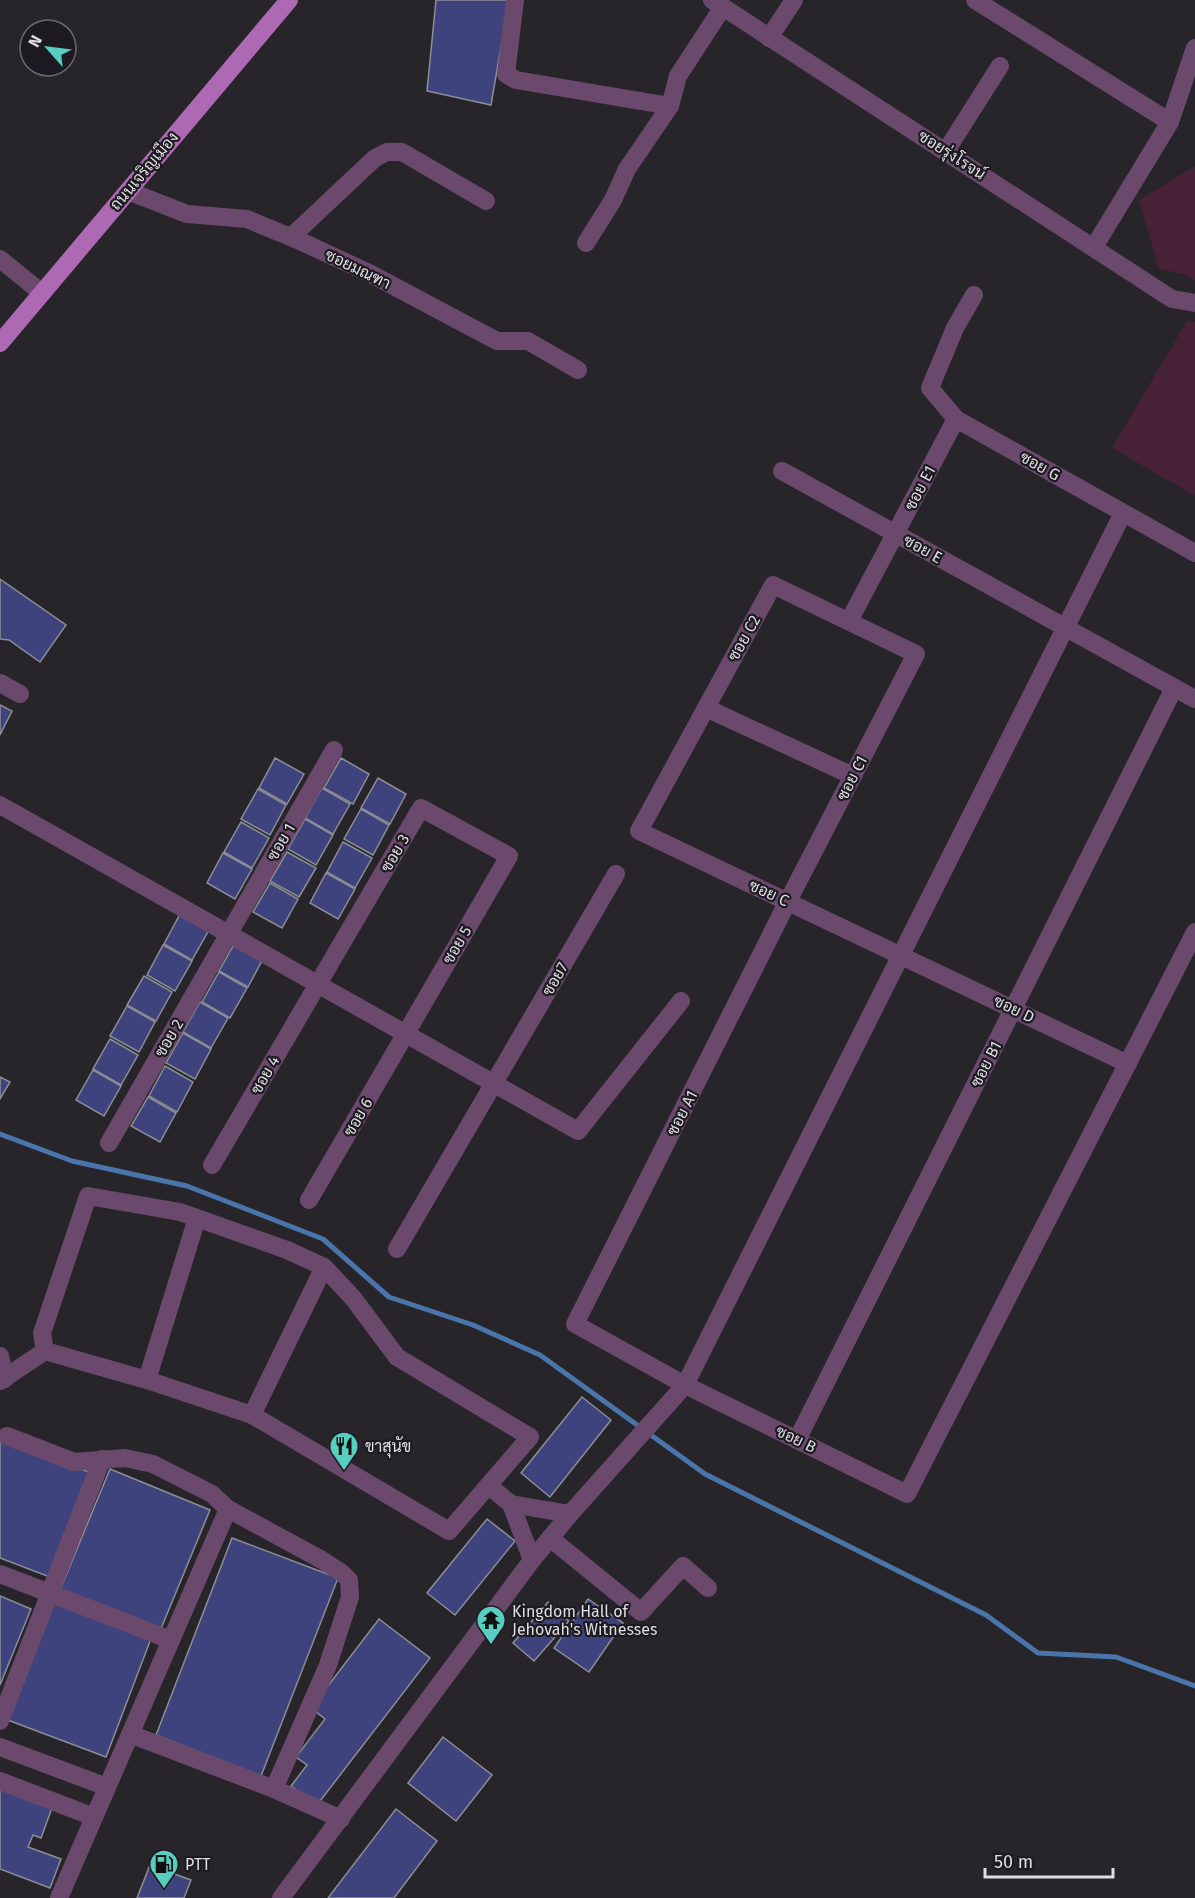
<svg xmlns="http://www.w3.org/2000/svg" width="1195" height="1898" font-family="'Fira Sans',Sarabun,sans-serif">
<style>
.green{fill:#472136}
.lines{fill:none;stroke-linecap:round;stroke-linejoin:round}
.stream{stroke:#4a75ab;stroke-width:5}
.building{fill:#3e437d;stroke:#8c8e95;stroke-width:1.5}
.minor{stroke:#6a496d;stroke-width:18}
.major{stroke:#ae69b4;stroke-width:18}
.labels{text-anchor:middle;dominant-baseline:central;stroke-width:4.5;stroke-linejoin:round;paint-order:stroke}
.street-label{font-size:16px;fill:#dfdee2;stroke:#1d1b21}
.poi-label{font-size:16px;fill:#dfdee2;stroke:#1d1b21;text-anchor:start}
</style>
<rect width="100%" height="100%" fill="#27252a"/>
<!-- green -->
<g class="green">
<polygon points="1195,166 1195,281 1183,274 1159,269 1139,200"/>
<polygon points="1187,321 1195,322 1195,496 1112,448"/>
</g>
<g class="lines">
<!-- stream -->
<polyline class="stream" points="0,1134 72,1161 187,1186 323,1239 389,1297 473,1325 540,1355 705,1474 986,1615 1038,1653 1116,1657 1195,1686"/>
</g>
<!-- building -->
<g class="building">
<polygon points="436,0 509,0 491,105 427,91"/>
<polygon points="0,579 66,625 40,662 9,640 0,639"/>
<polygon points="0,705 12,711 0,735"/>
<polygon points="275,758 304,774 287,804 259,788"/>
<polygon points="341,758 369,774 353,804 324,788"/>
<polygon points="378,778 406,794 390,824 361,808"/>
<polygon points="322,788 350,804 333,834 305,818"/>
<polygon points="258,789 286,805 270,835 241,819"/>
<polygon points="361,809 389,825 373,855 344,839"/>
<polygon points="305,819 333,835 316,865 288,849"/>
<polygon points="241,822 269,838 252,868 224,852"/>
<polygon points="343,842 372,858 355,888 327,872"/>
<polygon points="287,852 316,868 299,897 270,881"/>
<polygon points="223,853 252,869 235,899 207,883"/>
<polygon points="326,873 355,889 338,919 310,903"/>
<polygon points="270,883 298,899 282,928 253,912"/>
<polygon points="180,914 209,930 192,960 164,944"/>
<polygon points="236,941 264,957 248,987 219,971"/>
<polygon points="163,945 192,961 175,991 147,975"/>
<polygon points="219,972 247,988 230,1018 202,1002"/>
<polygon points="144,976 172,992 156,1021 127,1005"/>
<polygon points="200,1002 228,1018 211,1048 183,1032"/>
<polygon points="127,1006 155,1022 139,1052 110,1036"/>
<polygon points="183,1033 211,1049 195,1079 166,1063"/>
<polygon points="110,1039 138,1055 121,1085 93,1069"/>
<polygon points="165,1066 193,1082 177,1112 149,1096"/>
<polygon points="93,1070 121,1086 104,1116 76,1100"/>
<polygon points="0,1077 10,1082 0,1099"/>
<polygon points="148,1097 176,1113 160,1142 131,1126"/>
<polygon points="582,1397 611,1420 550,1497 521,1473"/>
<polygon points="0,1438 94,1474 55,1579 0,1558"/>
<polygon points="110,1469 210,1510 160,1631 60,1590"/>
<polygon points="487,1519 515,1541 455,1615 427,1593"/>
<polygon points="232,1538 338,1578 261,1776 156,1735"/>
<polygon points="0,1596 31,1609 0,1685"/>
<polygon points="52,1597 152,1636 106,1757 5,1719"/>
<polygon points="588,1599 623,1623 589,1672 554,1648"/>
<polygon points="548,1602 569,1621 534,1661 513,1643"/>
<polygon points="379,1619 430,1658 317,1805 291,1786 307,1765 296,1757 325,1719 311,1708"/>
<polygon points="443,1737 492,1775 456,1821 408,1783"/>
<polygon points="0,1788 52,1808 41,1838 33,1835 28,1847 61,1859 50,1888 0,1869"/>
<polygon points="396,1809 437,1841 394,1898 328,1898"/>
<polygon points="150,1865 191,1880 184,1898 137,1898"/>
</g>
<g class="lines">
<!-- minor -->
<g class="minor">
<polyline points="515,0 506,74 516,80 670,106"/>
<polyline points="712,0 1172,299 1195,303"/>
<polyline points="975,0 1170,122"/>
<polyline points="769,38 794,0"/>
<polyline points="946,151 1000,66"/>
<polyline points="128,191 187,214 247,219 300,241 369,273 497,341 528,341 578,370"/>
<polyline points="291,237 375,158 387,152 402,152 486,201"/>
<polyline points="586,243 613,200 627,169 670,106 678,76 723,7"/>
<polyline points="1094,247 1170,122 1195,48"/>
<polyline points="0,259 42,293"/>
<polyline points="974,295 955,328 930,388 956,419 1195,553"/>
<polyline points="782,471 1195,699"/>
<polyline points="849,621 956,419"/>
<polyline points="0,683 20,694"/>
<polyline points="706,708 853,776"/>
<polyline points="0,805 578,1131 681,1001"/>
<polyline points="1128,1064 639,831 773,585 916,654 788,901 575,1324 685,1385 907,1494 1195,932"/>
<polyline points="109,1143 334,750"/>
<polyline points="212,1165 421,808 509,856 309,1200"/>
<polygon points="88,1196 180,1212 287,1250 324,1267 353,1298 397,1357 530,1437 449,1531 252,1415 147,1380 45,1351 42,1333"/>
<polyline points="397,1249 616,874"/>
<polyline points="0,1356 5,1379"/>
<polyline points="147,1380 197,1218"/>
<polyline points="0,1381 45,1351"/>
<polyline points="252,1415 324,1267"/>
<polyline points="7,1436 74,1462 125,1458 153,1464 212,1494 228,1509 322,1560 342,1573 349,1580 350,1597 328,1665 274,1789"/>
<polyline points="797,1440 1174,688"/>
<polyline points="489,1486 511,1504 570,1514"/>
<polyline points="511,1504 532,1560"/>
<polyline points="550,1538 641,1612 683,1566 708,1588"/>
<polyline points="0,1574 171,1640"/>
<polyline points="0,1721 102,1459"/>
<polyline points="130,1734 274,1789 341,1819"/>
<polyline points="0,1747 107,1787"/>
<polyline points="0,1781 94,1817"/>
<polyline points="59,1898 228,1509"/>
<polyline points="281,1898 532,1560 570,1514 685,1385 1123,513"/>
</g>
<!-- major -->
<polyline class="major" points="0,343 289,0"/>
</g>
<!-- icons -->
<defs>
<g id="restaurant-pin" transform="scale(1.5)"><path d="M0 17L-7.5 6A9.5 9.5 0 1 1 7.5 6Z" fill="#58cec0" stroke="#1d1b21"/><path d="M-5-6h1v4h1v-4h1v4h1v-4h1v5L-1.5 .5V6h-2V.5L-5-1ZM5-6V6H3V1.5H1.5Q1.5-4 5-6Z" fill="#111"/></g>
<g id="temple-pin" transform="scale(1.5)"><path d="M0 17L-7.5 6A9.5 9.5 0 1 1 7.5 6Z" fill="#58cec0" stroke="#1d1b21"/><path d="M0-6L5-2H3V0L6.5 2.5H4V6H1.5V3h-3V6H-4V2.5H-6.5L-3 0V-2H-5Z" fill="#111"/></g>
<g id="fuel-pin" transform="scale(1.5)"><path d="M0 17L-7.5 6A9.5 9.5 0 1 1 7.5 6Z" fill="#58cec0" stroke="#1d1b21"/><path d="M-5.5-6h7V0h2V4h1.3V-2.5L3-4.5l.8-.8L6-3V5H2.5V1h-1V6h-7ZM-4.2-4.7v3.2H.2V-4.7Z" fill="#111"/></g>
</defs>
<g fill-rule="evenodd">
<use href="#restaurant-pin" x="344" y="1446"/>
<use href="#temple-pin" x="491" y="1620"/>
<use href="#fuel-pin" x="164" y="1864"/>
</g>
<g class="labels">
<!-- street labels -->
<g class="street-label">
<text transform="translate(952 155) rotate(33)">ซอยรุ่งโรจน์</text>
<text transform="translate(144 171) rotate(-50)">ถนนเจริญเมือง</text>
<text transform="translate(358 269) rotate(26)">ซอยมณฑา</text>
<text transform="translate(1040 466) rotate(29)">ซอย G</text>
<text transform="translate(920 488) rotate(-62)">ซอย E1</text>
<text transform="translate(923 549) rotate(29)">ซอย E</text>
<text transform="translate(744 638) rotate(-61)">ซอย C2</text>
<text transform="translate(852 778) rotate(-63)">ซอย C1</text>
<text transform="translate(281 842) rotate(-60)">ซอย 1</text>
<text transform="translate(395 853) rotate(-60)">ซอย 3</text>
<text transform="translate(769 893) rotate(25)">ซอย C</text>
<text transform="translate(457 945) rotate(-60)">ซอย 5</text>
<text transform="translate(555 979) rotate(-60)">ซอย7</text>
<text transform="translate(1014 1009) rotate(26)">ซอย D</text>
<text transform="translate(169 1038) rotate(-60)">ซอย 2</text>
<text transform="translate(986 1064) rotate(-63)">ซอย B1</text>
<text transform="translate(265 1075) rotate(-60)">ซอย 4</text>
<text transform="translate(682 1113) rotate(-63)">ซอย A1</text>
<text transform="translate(358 1117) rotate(-60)">ซอย 6</text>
<text transform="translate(796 1439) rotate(26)">ซอย B</text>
</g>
<!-- poi labels -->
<g class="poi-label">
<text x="365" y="1446">ขาสุนัข</text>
<text x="512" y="1611">Kingdom Hall of<tspan x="512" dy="18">Jehovah's Witnesses</tspan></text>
<text x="185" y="1864">PTT</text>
</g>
</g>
<!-- north arrow -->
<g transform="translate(48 48) rotate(298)"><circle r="28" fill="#1d1b21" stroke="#6b696e" stroke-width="1.5"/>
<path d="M0-4.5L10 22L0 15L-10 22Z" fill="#58cec0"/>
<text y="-9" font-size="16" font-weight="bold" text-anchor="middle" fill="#dfdee2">N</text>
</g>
<!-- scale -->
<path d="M985 1868v9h128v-9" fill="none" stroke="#dfdee2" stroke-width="3"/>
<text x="994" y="1868" font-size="18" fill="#dfdee2" stroke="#1d1b21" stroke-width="4.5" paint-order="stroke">50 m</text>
</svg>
